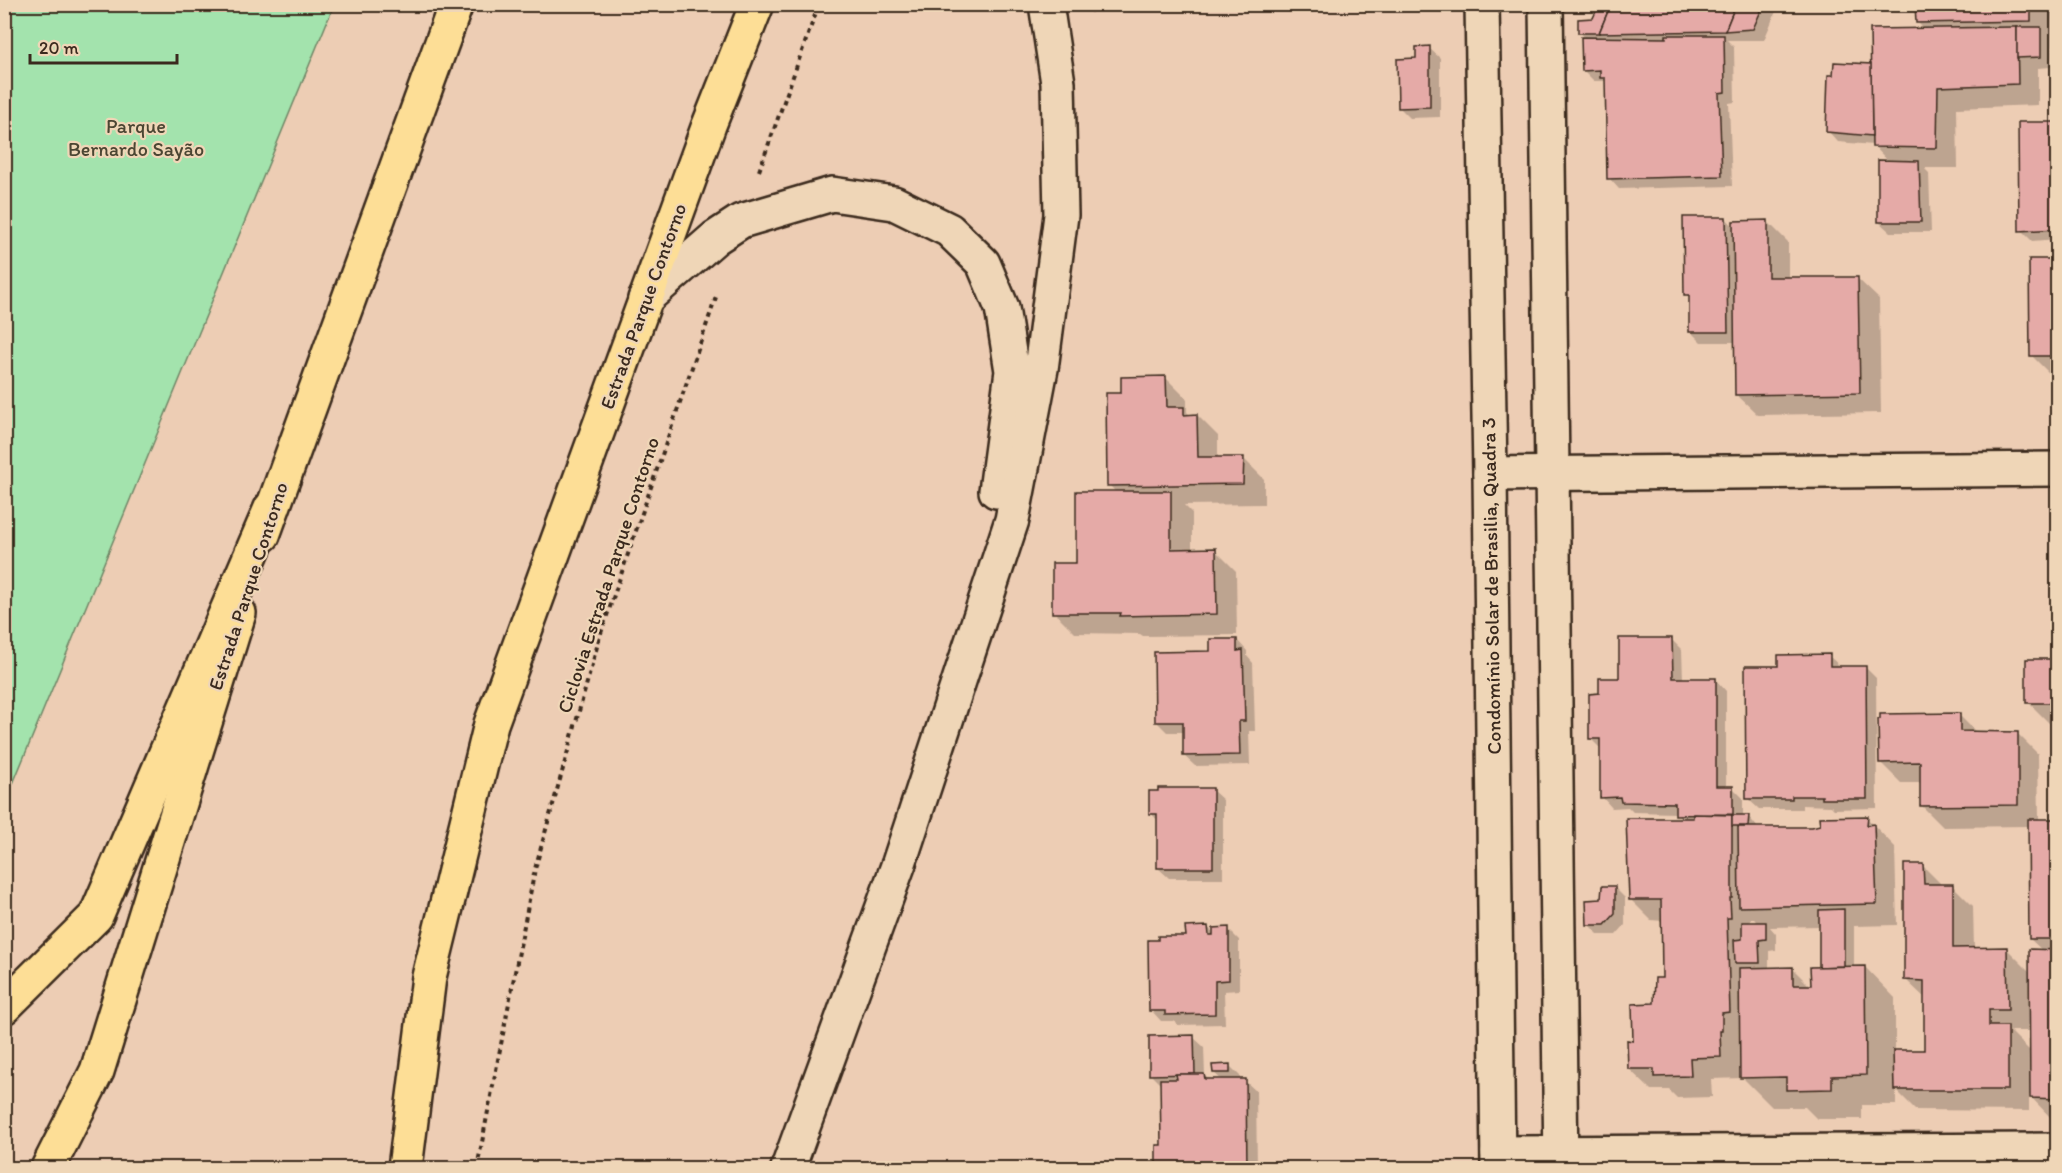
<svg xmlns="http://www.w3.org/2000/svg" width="2062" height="1173" font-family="Itim,sans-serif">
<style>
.green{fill:#a3e3ad;stroke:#6f8666;stroke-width:1.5}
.shadow{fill:#0003;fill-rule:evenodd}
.building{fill:#e5aaa7;stroke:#3b2a1e;stroke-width:1.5}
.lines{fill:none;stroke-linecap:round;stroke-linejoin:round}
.street-casing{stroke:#3b2a1e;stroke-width:38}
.secondary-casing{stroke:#3b2a1e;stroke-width:38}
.primary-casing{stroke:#3b2a1e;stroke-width:38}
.highway-casing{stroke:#3b2a1e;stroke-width:38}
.path{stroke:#3b2a1e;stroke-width:4;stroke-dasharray:4.5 4.5;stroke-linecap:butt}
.street{stroke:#efd6b7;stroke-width:33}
.secondary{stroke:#efd6b7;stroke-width:33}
.primary{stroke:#fdde96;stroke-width:33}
.highway{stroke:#fdde96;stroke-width:33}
.labels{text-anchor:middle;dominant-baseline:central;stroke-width:4.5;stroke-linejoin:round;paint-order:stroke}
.park-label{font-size:20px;fill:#4b4633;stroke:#efd6b7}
.street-label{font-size:20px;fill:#3b2a1e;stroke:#efd6b7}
</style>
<rect width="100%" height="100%" fill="#edcdb4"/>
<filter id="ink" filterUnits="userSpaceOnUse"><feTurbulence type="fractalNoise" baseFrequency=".0167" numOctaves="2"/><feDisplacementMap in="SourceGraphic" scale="12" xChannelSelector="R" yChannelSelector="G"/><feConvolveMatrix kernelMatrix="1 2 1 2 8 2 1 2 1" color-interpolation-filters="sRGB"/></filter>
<g filter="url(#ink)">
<!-- green -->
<polygon class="green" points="5,4 334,5 5,803 4,5"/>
<!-- shadow -->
<g class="shadow">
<polygon points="1586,4 1779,4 1764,40 1727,40 1734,47 1735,102 1729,103 1732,186 1619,189 1609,178 1606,82 1605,81 1594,81 1584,71 1586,39 1580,32 1594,20 1596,15"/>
<polygon points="1904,4 2052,4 2051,67 2038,68 2038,105 1957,108 1958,168 1924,168 1929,173 1931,232 1890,232 1879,222 1889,162 1873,145 1838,142 1828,131 1872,65 1925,30 1917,22 1917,11 1911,11"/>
<polygon points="1429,48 1440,58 1440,117 1410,118 1399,107 1418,60"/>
<polygon points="2058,123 2058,239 2032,241 2021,230"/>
<polygon points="1726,218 1734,227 1767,221 1788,242 1788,279 1857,278 1879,299 1881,413 1758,415 1736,394 1736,342 1701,342 1691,332 1690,299 1686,294"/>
<polygon points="2058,260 2058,377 2053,377 2032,356"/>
<polygon points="1166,378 1187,399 1187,412 1191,416 1197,415 1218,436 1218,459 1243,458 1264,479 1264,504 1184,505 1192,513 1192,550 1215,550 1236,571 1237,635 1143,636 1140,634 1075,633 1054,612 1116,492 1109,485 1122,395"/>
<polygon points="1237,640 1247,651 1247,656 1253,663 1255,731 1249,731 1250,765 1195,766 1184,756 1184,732 1167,732 1156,721 1211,653"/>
<path d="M 1672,640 L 1682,650 L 1683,680 L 1716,680 L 1726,691 L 1726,787 L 1732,787 L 1743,798 L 1743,816 L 1748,816 L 1759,829 L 1812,828 L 1867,818 L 1895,847 L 1897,925 L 1854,926 L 1854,968 L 1865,967 L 1895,998 L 1895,1052 L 1926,1052 L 1926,999 L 1906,980 L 1923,866 L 1942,885 L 1952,885 L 1973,906 L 1974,949 L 2007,949 L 2031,973 L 2043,951 L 2030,939 L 2030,826 L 1943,827 L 1922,806 L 1922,783 L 1901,783 L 1880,762 L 1959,715 L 1977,733 L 2017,733 L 2038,754 L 2039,820 L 2058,820 L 2058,1119 L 2052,1119 L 2029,1095 L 2029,1111 L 1916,1110 L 1896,1090 L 1896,1105 L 1862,1105 L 1862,1119 L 1817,1119 L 1805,1107 L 1772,1107 L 1743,1078 L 1711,1079 L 1712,1097 L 1677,1098 L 1669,1090 L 1651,1090 L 1629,1069 L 1634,1042 L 1656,1005 L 1663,979 L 1663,921 L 1651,920 L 1630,899 L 1682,819 L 1676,813 L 1633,812 L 1628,807 L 1612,808 L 1602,797 L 1601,749 L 1590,738 L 1601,695 ZM 1753,918 L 1758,923 L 1750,923 L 1750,919 ZM 1820,926 L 1823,968 L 1812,988 L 1793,969 L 1769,969 L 1769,951 L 1776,950 L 1776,934 L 1770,927 ZM 2010,1031 L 2031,1031 L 2031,1052 Z"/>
<polygon points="1829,656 1841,667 1865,667 1876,678 1877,808 1834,809 1831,806 1802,805 1802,809 1759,809 1748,799 1780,667"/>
<polygon points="2058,661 2058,723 2049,723 2028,702"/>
<polygon points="1212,790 1223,800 1223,878 1169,878 1158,868 1158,821 1151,813"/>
<polygon points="1614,887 1625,898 1625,925 1616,935 1599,935 1589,925 1602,901"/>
<polygon points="1208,927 1214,934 1228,929 1239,940 1239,990 1224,991 1225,1024 1178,1025 1174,1021 1161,1021 1151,1010 1187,937"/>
<polygon points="1193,1037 1204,1047 1205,1076 1209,1080 1222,1080 1214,1073 1229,1065 1240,1076 1240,1081 1245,1081 1256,1091 1257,1168 1157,1168 1157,1147 1162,1146 1161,1085 1150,1074"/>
</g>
<!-- building -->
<g class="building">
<polygon points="1588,4 1611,4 1599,33 1578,33 1578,19 1593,18 1598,7"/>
<polygon points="1611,4 1736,4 1725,31 1599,33"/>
<polygon points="1736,4 1764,4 1753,29 1725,31"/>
<polygon points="1915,4 2031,4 2031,21 1916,23"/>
<polygon points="2014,27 2017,27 2018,84 1938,87 1937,148 1872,147 1870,29"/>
<polygon points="2017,27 2041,27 2041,57 2017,58"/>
<polygon points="1666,35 1724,35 1725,92 1719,93 1722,176 1607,179 1605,78 1600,78 1600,70 1582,71 1581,37 1666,38"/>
<polygon points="1430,46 1430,107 1398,108 1397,59 1416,58 1416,47"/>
<polygon points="1834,62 1871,64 1872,136 1826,132 1828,75 1833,75"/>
<polygon points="2018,122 2058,122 2058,229 2019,231"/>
<polygon points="1878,160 1919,161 1921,222 1878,222"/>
<polygon points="1683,217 1726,217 1728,332 1689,332 1689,295 1684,295"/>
<polygon points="1768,220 1768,277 1858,277 1860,393 1735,395 1733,221"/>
<polygon points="2029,259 2058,259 2058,356 2030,356"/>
<polygon points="1166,376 1167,407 1184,407 1184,415 1197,414 1198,457 1244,457 1243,484 1107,486 1106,393 1121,393 1121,377"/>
<polygon points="1076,491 1171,491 1171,549 1216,548 1217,614 1120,616 1121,613 1052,613 1052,563 1076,563"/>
<polygon points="1619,638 1672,638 1673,678 1716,678 1716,786 1733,786 1733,814 1675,815 1675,803 1621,802 1620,797 1600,798 1600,739 1589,739 1589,694 1599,693 1599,678 1619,678"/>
<polygon points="1210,639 1237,639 1237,651 1243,650 1245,721 1239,721 1240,755 1183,756 1183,722 1155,722 1154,652 1210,651"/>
<polygon points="1830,654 1830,666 1866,666 1867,799 1822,799 1822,796 1792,796 1792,799 1746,799 1745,666 1778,666 1778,655"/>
<rect x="2026" y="659" width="32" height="44"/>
<polygon points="1960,713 1960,731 2018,732 2018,805 1920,806 1920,762 1879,763 1878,719 1880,719 1880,714"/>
<polygon points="1158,788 1213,788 1213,868 1157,868 1157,814 1149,814 1149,791 1158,791"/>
<polygon points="1693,814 1732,815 1732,898 1730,898 1731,918 1727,918 1730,1012 1722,1013 1722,1031 1720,1031 1721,1057 1690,1058 1691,1076 1654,1077 1654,1069 1628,1069 1627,1040 1633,1041 1632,1004 1654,1003 1655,978 1662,978 1661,900 1629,900 1626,818 1693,818"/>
<polygon points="1732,815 1749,815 1748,826 1732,826"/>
<polygon points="1868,816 1867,825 1874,824 1877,904 1739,907 1738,827 1812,827 1820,825 1819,817"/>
<polygon points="2028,819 2058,819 2058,939 2029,939"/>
<polygon points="1904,864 1923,864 1924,884 1953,884 1953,948 2007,947 2008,1010 1989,1010 1989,1026 2008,1026 2008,1090 1894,1090 1893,1050 1924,1050 1924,981 1904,980"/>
<polygon points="1602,886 1615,886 1615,914 1605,925 1587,925 1586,900 1601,899"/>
<polygon points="1844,909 1844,966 1819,967 1819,910"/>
<polygon points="1742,922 1766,922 1766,939 1759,940 1760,963 1735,963 1734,940 1742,939"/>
<polygon points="1208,926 1209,935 1213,935 1213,928 1229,927 1229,980 1215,981 1215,1014 1165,1015 1165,1011 1149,1011 1148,940 1158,940 1158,936 1186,936 1185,927"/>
<polygon points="2029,949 2058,950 2058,1099 2030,1098"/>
<polygon points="1865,966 1866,1075 1832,1076 1832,1089 1786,1090 1786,1077 1740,1078 1739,968 1793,967 1793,985 1811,985 1810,967"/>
<polygon points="1194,1035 1195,1074 1149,1075 1149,1036"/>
<polygon points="1230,1064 1230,1073 1213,1073 1212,1065"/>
<polygon points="1176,1074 1204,1074 1205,1079 1246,1079 1247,1168 1156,1168 1156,1145 1161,1145 1160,1079 1177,1079"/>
</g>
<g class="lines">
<!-- street casing -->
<g class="street-casing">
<g id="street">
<polyline points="1490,474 2058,469"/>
<polyline points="1498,1153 2058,1150"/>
</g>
</g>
<!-- secondary casing -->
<g class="secondary-casing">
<g id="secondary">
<polyline points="1482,4 1490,474 1498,1168"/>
<polyline points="1546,4 1561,1168"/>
<polyline points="645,299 715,238 741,221 832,194 894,203 949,230 983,263 1002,308 1012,371 996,491"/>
<polyline points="788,1168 899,863 1012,520 1041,369 1061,215 1058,83 1046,4"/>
</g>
</g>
<!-- primary casing -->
<g class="primary-casing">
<g id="primary">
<polyline points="263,535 456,4"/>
<polyline points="48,1168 97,1071 239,613"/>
<polyline points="405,1168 429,977 491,724 709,125 757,4"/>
</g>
</g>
<!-- highway casing -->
<g class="highway-casing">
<polyline id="highway" points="4,1007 96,916 271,508"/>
</g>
<!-- path -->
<g class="path">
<polyline points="1090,11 1098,4"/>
<polyline points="759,171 819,4"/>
<polyline points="477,1168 535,869 600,636 716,297"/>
</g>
<!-- street -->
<use href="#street" class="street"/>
<!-- secondary -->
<use href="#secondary" class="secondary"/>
<!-- primary -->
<use href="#primary" class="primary"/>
<!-- highway -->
<use href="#highway" class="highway"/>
</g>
</g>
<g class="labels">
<!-- park labels -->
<g class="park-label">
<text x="136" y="126">Parque<tspan x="136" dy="23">Bernardo Sayão</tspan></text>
</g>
<!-- street labels -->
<g class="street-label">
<text transform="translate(643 306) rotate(-70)">Estrada Parque Contorno</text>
<text transform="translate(608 575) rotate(-72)">Ciclovia Estrada Parque Contorno</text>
<text transform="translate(248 586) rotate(-72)">Estrada Parque Contorno</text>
<text transform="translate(1491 586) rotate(-91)">Condomínio Solar de Brasilia, Quadra 3</text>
</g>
</g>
<!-- margin -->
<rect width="2062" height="1173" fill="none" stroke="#efd6b7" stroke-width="24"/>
<rect x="12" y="12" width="2038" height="1149" fill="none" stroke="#3b2a1e" stroke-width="2" filter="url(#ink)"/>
<!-- scale -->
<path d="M30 54v9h147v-9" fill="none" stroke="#3b2a1e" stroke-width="3"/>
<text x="39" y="54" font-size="18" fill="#3b2a1e" stroke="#efd6b7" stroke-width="4.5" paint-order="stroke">20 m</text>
</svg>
